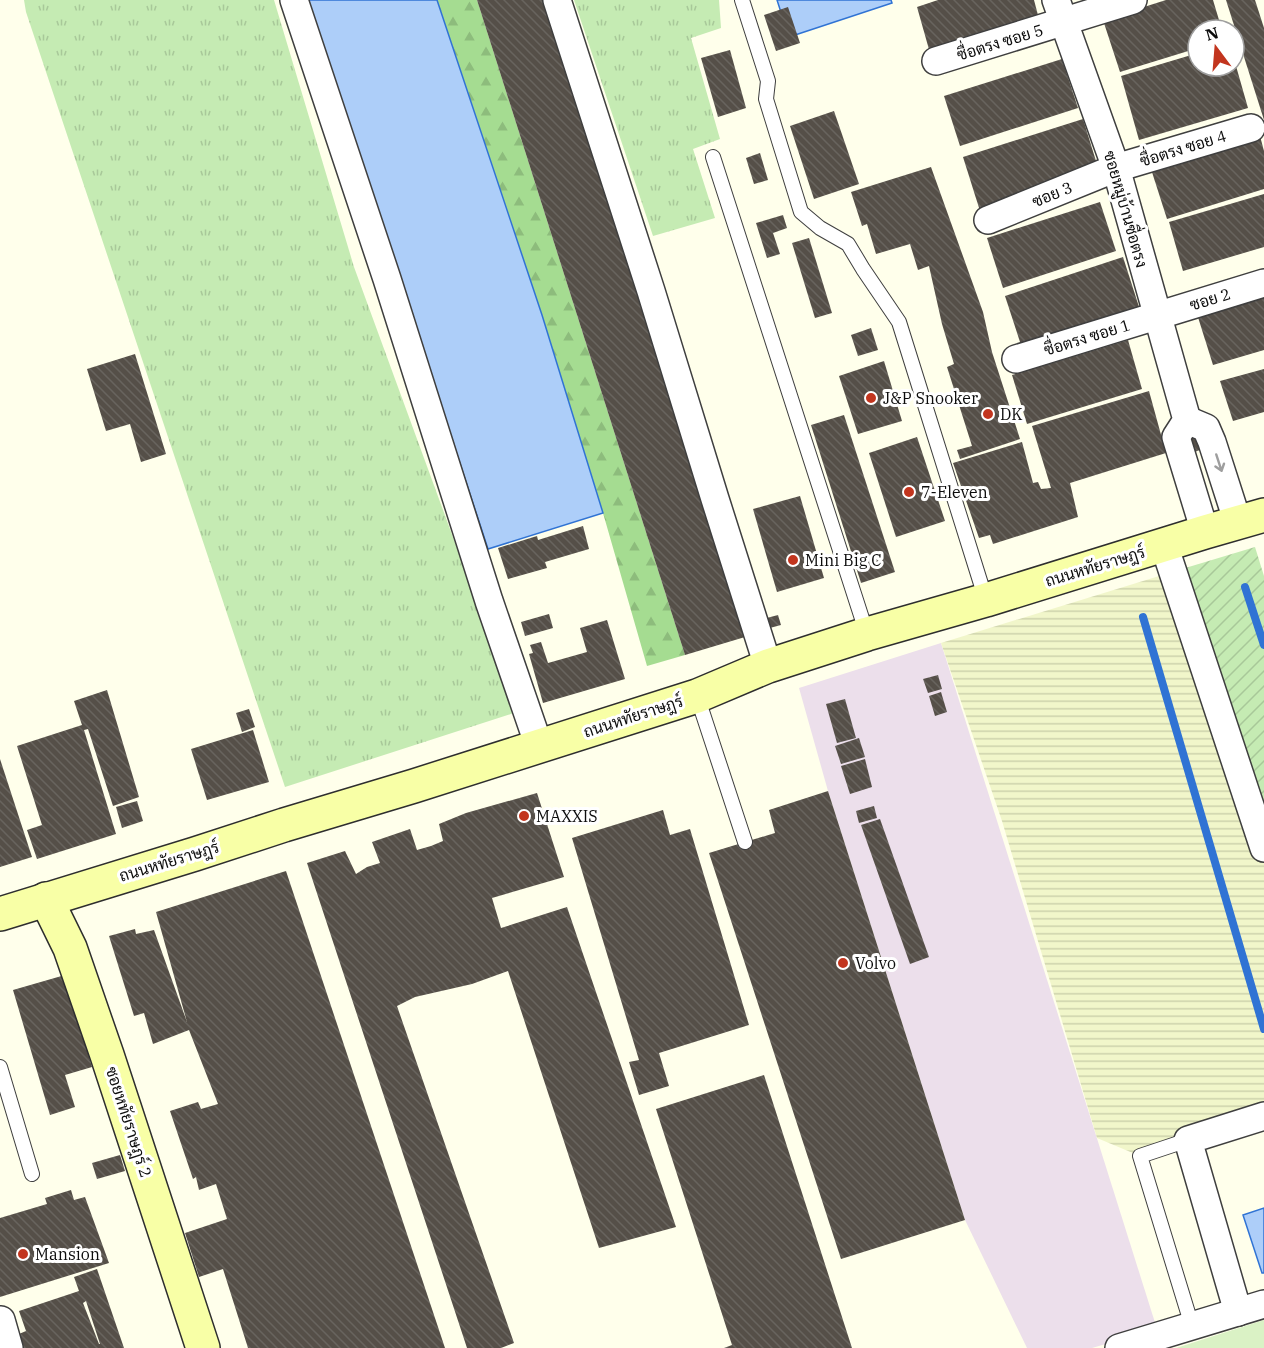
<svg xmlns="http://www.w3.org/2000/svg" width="1264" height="1348" font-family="'IBM Plex Serif',Sarabun,serif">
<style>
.industrial{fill:#ecdfeb}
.farmland{fill:url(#farmland-rules)}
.grass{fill:url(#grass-tufts)}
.forest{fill:url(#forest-firs)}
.garden{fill:url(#garden-furrows)}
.pitch{fill:#daf2c5}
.water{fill:#adcef9;stroke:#3073d4;stroke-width:1.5}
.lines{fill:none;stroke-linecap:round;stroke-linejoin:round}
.stream{stroke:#3073d4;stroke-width:8}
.building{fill:url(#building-back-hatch);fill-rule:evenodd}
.lane-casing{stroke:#3f3f3f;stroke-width:16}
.street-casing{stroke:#3f3f3f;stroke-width:30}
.secondary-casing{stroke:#2e2e2e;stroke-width:36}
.lane{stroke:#fff;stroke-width:14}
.street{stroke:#fff;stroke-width:27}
.secondary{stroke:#f8ffa6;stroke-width:33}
.oneway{stroke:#9e9e9e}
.poi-dot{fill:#c2351e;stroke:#fff;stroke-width:2}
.labels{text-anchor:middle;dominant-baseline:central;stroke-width:6;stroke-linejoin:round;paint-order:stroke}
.street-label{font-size:16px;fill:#0c0c0c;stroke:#fff}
.poi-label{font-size:16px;fill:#0c0c0c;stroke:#fff;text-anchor:start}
</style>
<defs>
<pattern id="farmland-rules" width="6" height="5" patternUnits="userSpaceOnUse" patternTransform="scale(1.5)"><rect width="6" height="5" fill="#f1f6ca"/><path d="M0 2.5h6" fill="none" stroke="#cdd2ac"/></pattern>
<pattern id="grass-tufts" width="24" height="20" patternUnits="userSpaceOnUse" patternTransform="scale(1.5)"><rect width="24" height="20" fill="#c5ebb3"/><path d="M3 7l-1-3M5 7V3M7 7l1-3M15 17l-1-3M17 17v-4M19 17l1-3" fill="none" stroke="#a8c899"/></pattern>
<pattern id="forest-firs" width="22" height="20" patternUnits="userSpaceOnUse" patternTransform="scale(1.5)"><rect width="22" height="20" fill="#a5dc91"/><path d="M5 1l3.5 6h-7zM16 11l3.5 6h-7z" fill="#8dbc7c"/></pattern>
<pattern id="garden-furrows" width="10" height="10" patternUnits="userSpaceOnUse" patternTransform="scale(1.5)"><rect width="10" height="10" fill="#c5ebb3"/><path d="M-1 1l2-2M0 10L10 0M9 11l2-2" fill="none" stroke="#a8c899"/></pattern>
<pattern id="building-back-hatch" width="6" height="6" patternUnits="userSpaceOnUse" patternTransform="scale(1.5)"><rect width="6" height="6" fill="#554f48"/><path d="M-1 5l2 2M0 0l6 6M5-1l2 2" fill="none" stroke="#68645e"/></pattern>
</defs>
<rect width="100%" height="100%" fill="#ffffeb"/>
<!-- industrial -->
<polygon class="industrial" points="941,643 1157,1329 1092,1348 1027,1348 965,1220 828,791 799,688"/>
<!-- farmland -->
<polygon class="farmland" points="1182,569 1264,837 1264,1116 1140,1156 1097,1138 1002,821 941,643"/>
<!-- grass -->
<g class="grass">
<polygon points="24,0 274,0 354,267 517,712 285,787 26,12"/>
<polygon points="574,0 719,0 721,28 691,38 720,139 693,149 715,218 653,236"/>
</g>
<!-- forest -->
<polygon class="forest" points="437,0 477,0 685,655 647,666 603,513 542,315"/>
<!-- garden -->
<polygon class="garden" points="1255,547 1264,576 1264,837 1182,569"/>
<!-- pitch -->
<polygon class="pitch" points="1264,1320 1264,1348 1176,1348"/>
<!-- water -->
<g class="water">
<polygon points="308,0 437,0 542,315 603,513 488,549"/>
<polygon points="777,0 891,0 892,3 789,37"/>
<polygon points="1264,1208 1264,1273 1262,1273 1243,1215"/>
</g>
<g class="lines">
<!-- stream -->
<g class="stream">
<polyline points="1245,587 1264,645"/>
<polyline points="1143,617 1264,1029"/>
</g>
</g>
<!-- building -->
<g class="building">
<polygon points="477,0 545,0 745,637 685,655"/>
<polygon points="938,0 1034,0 1039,19 930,53 917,7"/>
<polygon points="1166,0 1213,0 1222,30 1198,30 1198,48 1120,72 1103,20"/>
<polygon points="1226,0 1255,0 1264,28 1264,120"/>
<polygon points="788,7 800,43 776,51 764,15"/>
<polygon points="730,50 746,108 718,117 701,58"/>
<polygon points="1198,53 1198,66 1236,66 1248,108 1139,140 1121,76"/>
<polygon points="1062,59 1078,108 960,146 944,96"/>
<polygon points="834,111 859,184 814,199 790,126"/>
<polygon points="1083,119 1100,174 980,211 963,157"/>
<polygon points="1260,136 1264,151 1264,189 1167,219 1151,169"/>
<polygon points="760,153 768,180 754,184 746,158"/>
<polygon points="931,167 983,312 992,352 1020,439 960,459 957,450 972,446 947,367 954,364 942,324 929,266 918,270 910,244 876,254 867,224 862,226 851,192"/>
<polygon points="1264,194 1264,247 1183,271 1169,222"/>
<polygon points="1100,202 1116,251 1003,288 987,238"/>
<polygon points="783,215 787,228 773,233 780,254 767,258 756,223"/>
<polygon points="809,238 832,313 815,318 792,243"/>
<polygon points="1123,257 1140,310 1022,348 1005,296"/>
<polygon points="1264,293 1264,350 1213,365 1197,314"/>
<polygon points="871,328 878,350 858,356 851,335"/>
<polygon points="1128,340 1142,389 1027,424 1012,375"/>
<polygon points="135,354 166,454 141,462 130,424 106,431 87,369"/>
<polygon points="884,361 902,421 858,434 839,376"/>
<polygon points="1264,369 1264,412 1233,421 1220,381"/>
<polygon points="1149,391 1166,453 1070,483 1078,517 993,544 990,535 979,538 953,463 1022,442 1033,483 1038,482 1041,489 1051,488 1032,426"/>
<polygon points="844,415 895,572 861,583 811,425"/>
<polygon points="1196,436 1200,450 1189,454 1184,440"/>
<polygon points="917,437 945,521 896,537 869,453"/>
<polygon points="800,496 824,578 777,592 753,509"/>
<polygon points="583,526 589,549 545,562 547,568 508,579 498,548 537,536 538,540"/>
<polygon points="549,614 553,628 525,636 521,622"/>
<polygon points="778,615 781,625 766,629 763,619"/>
<polygon points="607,620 625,679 543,703 529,654 533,653 530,645 541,642 548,663 587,652 580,628"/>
<polygon points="938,675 942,689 928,693 923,679"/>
<polygon points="107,690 139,797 113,806 88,729 84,730 116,834 37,859 27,830 42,825 17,746 82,725 74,701"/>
<polygon points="941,692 947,712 935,716 929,696"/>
<polygon points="845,699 856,738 837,743 826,704"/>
<polygon points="249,709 255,727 242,732 236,713"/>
<polygon points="253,730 269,782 207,800 191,749"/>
<polygon points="859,738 865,757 841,764 835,746"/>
<polygon points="0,759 32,857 0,867"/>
<polygon points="865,759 872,787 850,794 841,766"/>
<polygon points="828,791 965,1220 841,1259 709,853 775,833 769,810"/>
<polygon points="537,793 564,877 492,898 501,928 567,907 676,1227 599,1248 508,971 472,984 415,997 397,1006 514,1343 501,1348 467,1348 307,863 345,851 356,874 367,867 380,863 372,842 410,829 417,850 431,846 443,841 439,824 466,813"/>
<polygon points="137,801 143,821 122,828 116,807"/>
<polygon points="874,806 877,818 859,823 856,811"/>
<polygon points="663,810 670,835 690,829 749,1025 659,1053 669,1086 639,1095 629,1062 639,1060 572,838"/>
<polygon points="880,819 929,957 910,964 861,825"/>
<polygon points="286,871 445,1348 248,1348 223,1269 199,1277 185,1233 227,1219 216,1184 199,1190 196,1177 193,1179 170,1111 198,1102 201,1109 218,1104 189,1030 153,1044 144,1013 134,1016 109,936 135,929 136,934 154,930 187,1022 156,912"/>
<polygon points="65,975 92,1067 65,1075 75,1107 50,1115 13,990"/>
<polygon points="764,1075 852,1348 724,1348 732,1345 656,1109"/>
<polygon points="120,1155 125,1171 97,1179 92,1163"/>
<polygon points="71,1190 74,1200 85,1197 109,1263 0,1297 0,1218 47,1204 45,1198"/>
<path d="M 97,1269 L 124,1348 L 23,1348 L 19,1334 L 26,1331 L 19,1311 L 79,1291 L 74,1277 ZM 86,1301 L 100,1344 L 99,1344 L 83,1303 Z"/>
</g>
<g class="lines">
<!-- lane casing -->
<g class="lane-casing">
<g id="lane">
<polyline points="742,0 768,81 766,99 801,212 820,228 848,244 863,269 899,322 986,600"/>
<polyline points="713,157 867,634"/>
<polyline points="697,696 745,842"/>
<polyline points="0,1067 32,1174"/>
<polyline points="1188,1140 1140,1156 1192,1326"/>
</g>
</g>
<!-- street casing -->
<g class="street-casing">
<g id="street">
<polyline points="294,0 387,279 489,601 539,746"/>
<polyline points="557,0 651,291 715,499 768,666"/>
<polyline points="1056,0 1116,168 1187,420 1176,437 1205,532"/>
<polyline points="936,61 1133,0"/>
<polyline points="988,220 1116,168 1251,128"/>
<polyline points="1016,359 1264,283"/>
<polyline points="1187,420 1206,428 1212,442 1238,523"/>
<polyline points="1164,545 1264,848"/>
<polyline points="1238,1312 1188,1140 1264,1116"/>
<polyline points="1,1320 9,1348"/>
<polyline points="1119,1348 1264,1304"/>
</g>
</g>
<!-- secondary casing -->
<g class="secondary-casing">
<g id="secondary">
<polyline points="46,899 70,948 107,1055 203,1348"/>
<polyline points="0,914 195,854 284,825 414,786 697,696 768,666 867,634 986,600 1205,532 1264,515"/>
</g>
</g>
<!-- lane -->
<use href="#lane" class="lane"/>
<!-- street -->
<use href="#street" class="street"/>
<!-- secondary -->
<use href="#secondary" class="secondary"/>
</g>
<!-- one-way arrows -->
<defs><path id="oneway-shaft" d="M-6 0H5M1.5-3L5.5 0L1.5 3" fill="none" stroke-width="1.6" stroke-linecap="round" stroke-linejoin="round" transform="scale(1.5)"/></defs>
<use class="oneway" href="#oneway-shaft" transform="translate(1219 463) rotate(72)"/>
<!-- markers -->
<g class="poi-dot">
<circle cx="871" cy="398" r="6"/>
<circle cx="988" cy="414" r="6"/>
<circle cx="909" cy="492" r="6"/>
<circle cx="793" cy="560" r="6"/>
<circle cx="524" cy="816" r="6"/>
<circle cx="843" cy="963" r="6"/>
<circle cx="23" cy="1254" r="6"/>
</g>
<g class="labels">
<!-- street labels -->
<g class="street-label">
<text transform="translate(1000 42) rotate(-17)">ซื่อตรง ซอย 5</text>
<text transform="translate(1183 148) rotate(-17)">ซื่อตรง ซอย 4</text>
<text transform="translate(1052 194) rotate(-22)">ซอย 3</text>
<text transform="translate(1126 209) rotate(74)">ซอยหมู่บ้านซื่อตรง</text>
<text transform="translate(1210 299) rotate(-17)">ซอย 2</text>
<text transform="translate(1087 337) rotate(-17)">ซื่อตรง ซอย 1</text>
<text transform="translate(1095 566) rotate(-17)">ถนนหทัยราษฎร์</text>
<text transform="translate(633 716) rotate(-18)">ถนนหทัยราษฎร์</text>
<text transform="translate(169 861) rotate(-17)">ถนนหทัยราษฎร์</text>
<text transform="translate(129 1122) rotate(72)">ซอยหทัยราษฎร์ 2</text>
</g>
<!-- poi labels -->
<g class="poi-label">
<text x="883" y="398">J&amp;P Snooker</text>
<text x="1000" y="414">DK</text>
<text x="921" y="492">7-Eleven</text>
<text x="805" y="560">Mini Big C</text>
<text x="536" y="816">MAXXIS</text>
<text x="855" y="963">Volvo</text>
<text x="35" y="1254">Mansion</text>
</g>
</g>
<!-- north arrow -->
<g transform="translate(1216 48) rotate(344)"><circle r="28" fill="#ffffff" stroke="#9e9e9e" stroke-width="1.5"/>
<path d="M0-4.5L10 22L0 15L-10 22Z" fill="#c2351e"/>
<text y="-9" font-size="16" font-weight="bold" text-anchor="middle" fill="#0c0c0c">N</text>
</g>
</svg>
